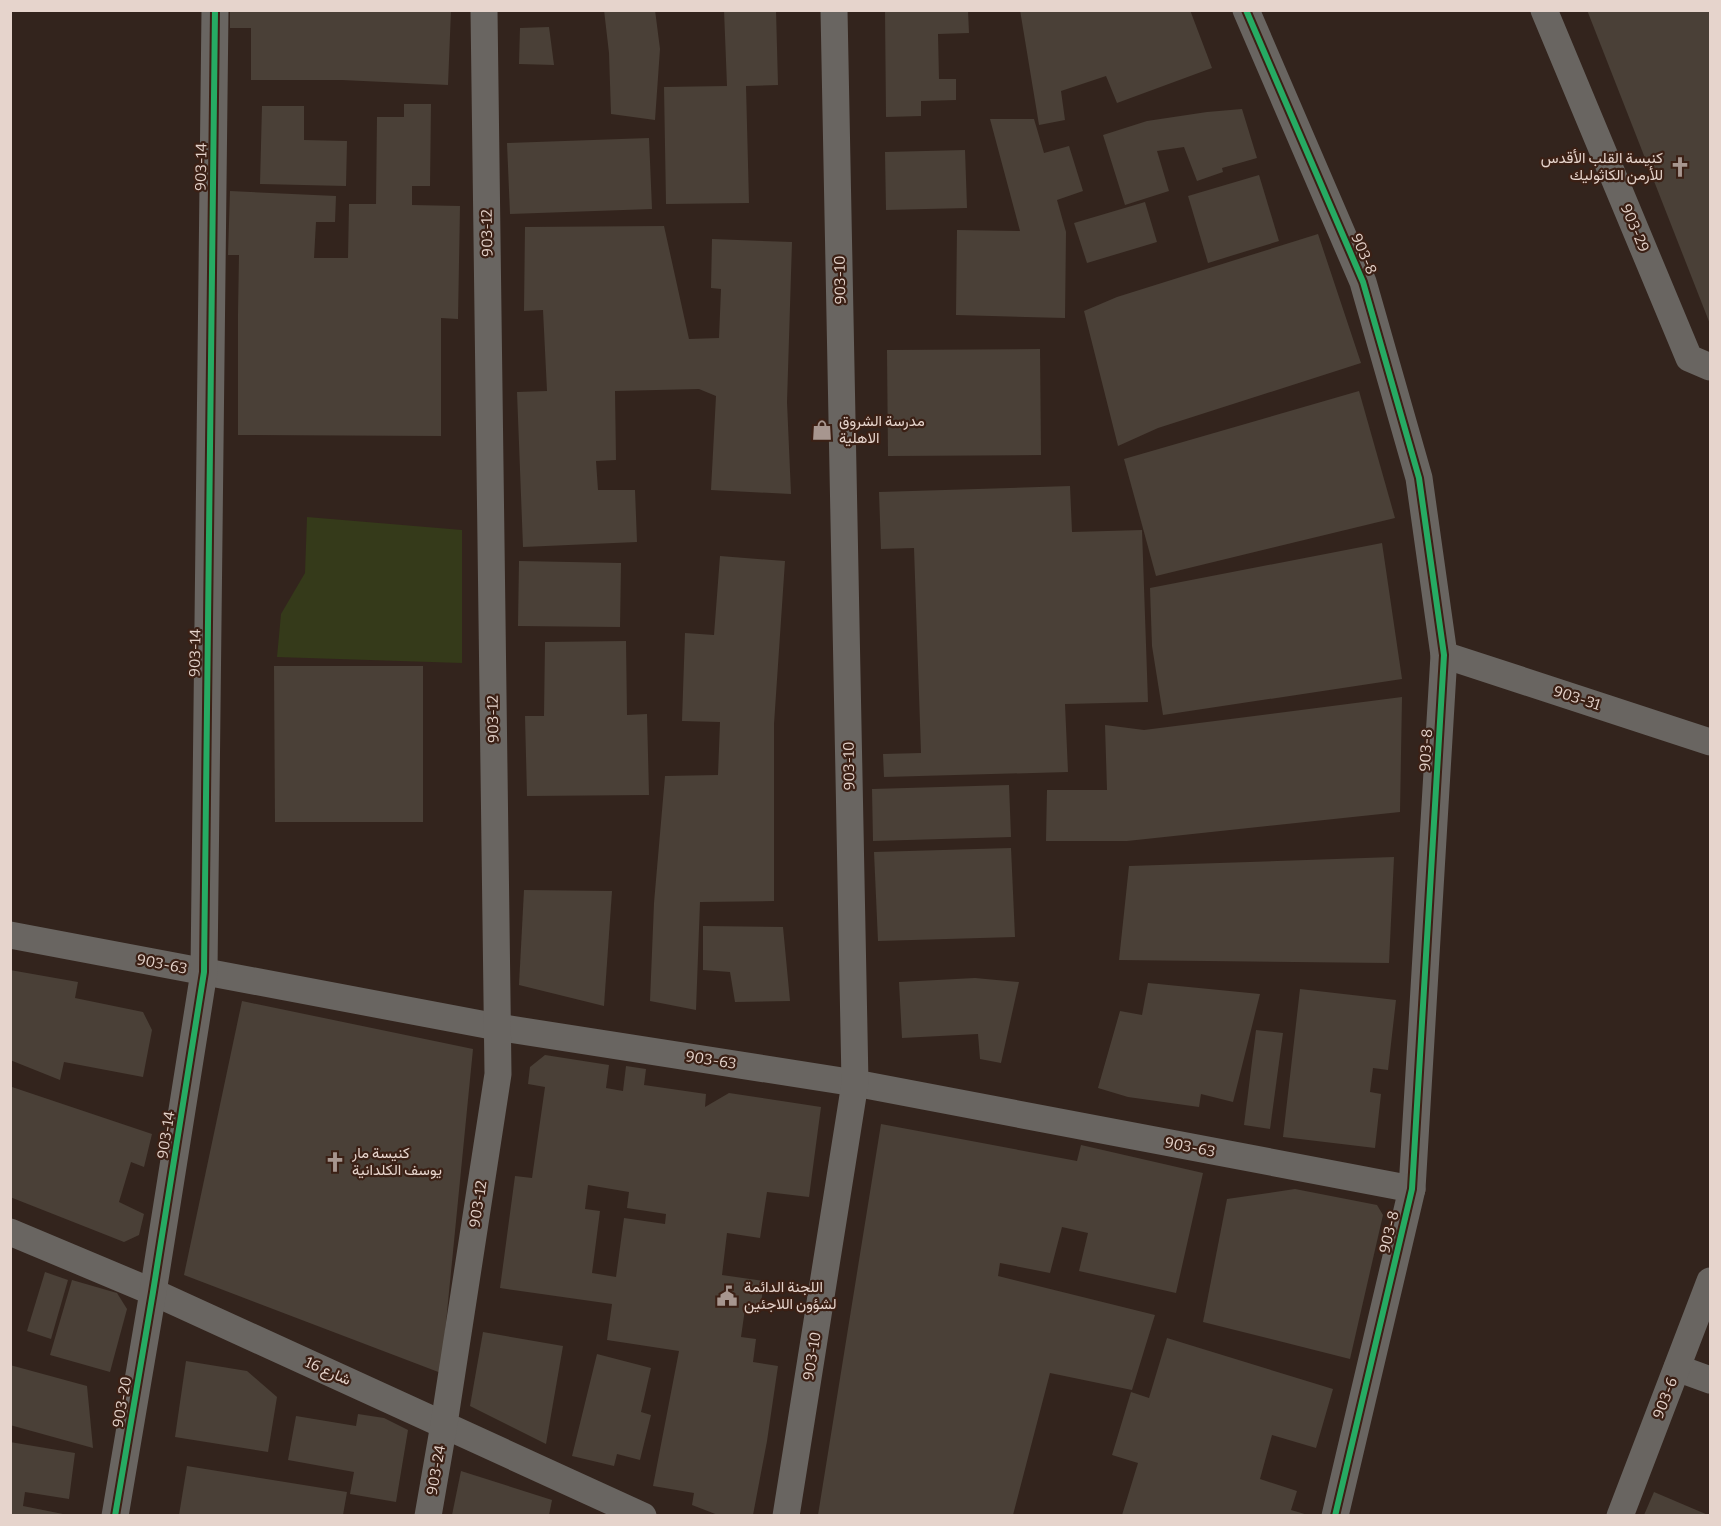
<svg xmlns="http://www.w3.org/2000/svg" width="1721" height="1526" font-family="Bitter,Vazirmatn,serif">
<style>
.green{fill:#353a1a}
.building{fill:#4a4037;fill-rule:evenodd}
.lines{fill:none;stroke-linecap:round;stroke-linejoin:round}
.minor{stroke:#696561;stroke-width:27}
.cycleway-casing{stroke:#3b2015;stroke-width:10}
.cycleway{stroke:#26ab63;stroke-width:6}
.labels{text-anchor:middle;dominant-baseline:central;stroke-width:4.5;stroke-linejoin:round;paint-order:stroke}
.poi-label{font-size:15px;fill:#e6d4cc;stroke:#3b2015;text-anchor:start}
.street-label{font-size:15px;fill:#e6d4cc;stroke:#3b2015}
</style>
<rect width="100%" height="100%" fill="#33241d"/>
<!-- green -->
<polygon class="green" points="307,517 462,530 462,663 277,657 281,614 305,573"/>
<!-- building -->
<g class="building">
<polygon points="230,10 451,10 448,85 342,80 251,80 251,28 230,28"/>
<polygon points="604,10 655,10 660,49 655,120 611,114 609,53"/>
<polygon points="724,10 776,10 778,85 746,86 749,203 666,204 664,87 727,86"/>
<polygon points="885,10 968,10 969,33 938,34 939,79 956,79 956,100 921,101 921,116 886,117"/>
<polygon points="1020,10 1190,10 1212,68 1117,103 1106,76 1061,91 1065,120 1039,125"/>
<polygon points="1587,10 1710,10 1710,324"/>
<polygon points="549,27 554,65 519,64 520,28"/>
<polygon points="404,104 431,104 430,186 412,186 412,205 460,206 458,319 441,318 441,436 238,435 238,314 239,255 228,255 230,191 336,196 335,222 316,222 314,258 348,258 349,204 376,204 377,117 404,117"/>
<polygon points="262,106 304,106 304,140 347,141 346,186 260,184"/>
<polygon points="1242,109 1257,158 1222,168 1223,172 1197,181 1184,147 1157,151 1169,191 1125,205 1103,135 1147,121 1207,112"/>
<polygon points="990,119 1034,119 1044,153 1069,146 1083,191 1057,200 1066,232 1065,318 956,315 957,230 1020,231"/>
<polygon points="649,138 652,209 510,214 507,143"/>
<polygon points="965,150 967,208 886,210 885,152"/>
<polygon points="1259,175 1279,241 1208,263 1188,196"/>
<polygon points="1145,202 1157,242 1087,263 1074,223"/>
<polygon points="664,226 689,339 719,338 721,289 711,288 712,239 792,242 787,402 791,494 711,490 716,396 699,389 615,391 616,460 596,461 598,490 635,490 637,542 523,547 517,392 547,391 543,310 524,311 525,227"/>
<polygon points="1318,234 1361,363 1158,428 1118,446 1084,311 1117,297"/>
<polygon points="1040,349 1041,455 888,456 887,350"/>
<polygon points="1359,391 1395,518 1156,576 1124,459"/>
<polygon points="1070,486 1072,532 1142,530 1148,702 1065,704 1068,772 884,777 883,754 921,753 914,548 881,549 879,492"/>
<polygon points="1382,543 1402,679 1163,715 1152,646 1150,588"/>
<polygon points="720,556 785,561 774,724 774,901 700,902 696,1010 650,1001 654,903 665,776 718,775 720,722 682,721 685,633 714,635"/>
<polygon points="519,561 621,563 620,627 518,626"/>
<polygon points="626,641 627,715 647,714 649,795 527,796 525,716 544,716 545,642"/>
<polygon points="274,666 423,666 423,822 275,822"/>
<polygon points="1402,697 1400,812 1127,841 1046,841 1047,790 1107,790 1105,725 1144,730"/>
<polygon points="1009,785 1011,837 873,841 872,789"/>
<polygon points="1011,848 1015,937 878,941 874,852"/>
<polygon points="1394,857 1389,963 1119,960 1129,866"/>
<polygon points="524,890 612,891 604,1006 519,985"/>
<polygon points="703,926 783,927 790,1001 735,1002 730,972 703,970"/>
<polygon points="10,970 78,982 75,998 143,1012 152,1030 143,1077 64,1062 60,1080 10,1060"/>
<polygon points="975,978 1019,982 1001,1063 980,1059 978,1034 902,1038 899,982"/>
<polygon points="1148,983 1260,994 1233,1102 1201,1094 1199,1107 1128,1097 1098,1088 1120,1011 1142,1015"/>
<polygon points="1300,989 1396,1000 1388,1070 1373,1068 1370,1092 1381,1094 1375,1148 1283,1137"/>
<polygon points="242,1001 473,1049 441,1373 184,1275"/>
<polygon points="1256,1030 1283,1033 1270,1129 1244,1125"/>
<path d="M 545,1055 L 609,1065 L 606,1088 L 623,1091 L 626,1066 L 646,1069 L 644,1085 L 706,1094 L 705,1107 L 729,1093 L 821,1107 L 809,1197 L 767,1192 L 760,1238 L 727,1233 L 722,1275 L 764,1281 L 760,1311 L 745,1309 L 741,1337 L 756,1339 L 753,1362 L 778,1366 L 767,1441 L 753,1515 L 718,1515 L 692,1505 L 694,1493 L 653,1486 L 679,1351 L 607,1340 L 612,1304 L 500,1288 L 515,1176 L 532,1178 L 545,1087 L 528,1084 L 530,1067 ZM 588,1185 L 629,1192 L 627,1208 L 666,1214 L 665,1224 L 624,1218 L 616,1277 L 592,1273 L 600,1211 L 585,1209 Z"/>
<polygon points="12,1087 152,1134 144,1167 131,1162 119,1202 144,1214 139,1235 124,1242 10,1197"/>
<polygon points="881,1124 1077,1161 1081,1145 1203,1173 1176,1293 1079,1271 1088,1233 1062,1227 1050,1273 1000,1263 998,1276 1155,1315 1132,1390 1050,1373 1013,1515 818,1515"/>
<polygon points="1295,1189 1377,1205 1383,1215 1350,1359 1203,1322 1227,1199"/>
<polygon points="45,1272 68,1280 51,1339 27,1331"/>
<polygon points="72,1280 117,1293 127,1309 110,1372 50,1355"/>
<polygon points="483,1332 563,1346 546,1444 470,1406"/>
<polygon points="1167,1338 1333,1389 1316,1448 1272,1435 1260,1479 1297,1491 1291,1510 1308,1515 1122,1515 1138,1463 1112,1455 1131,1392 1149,1398"/>
<polygon points="597,1354 651,1368 641,1412 651,1415 640,1460 617,1454 614,1466 572,1456"/>
<polygon points="186,1361 247,1371 277,1397 268,1452 175,1437"/>
<polygon points="10,1365 87,1386 93,1448 10,1425"/>
<polygon points="358,1414 384,1418 408,1430 396,1502 350,1494 354,1472 288,1460 296,1416 356,1426"/>
<polygon points="10,1442 75,1453 69,1499 25,1492 23,1506 68,1515 10,1515"/>
<polygon points="187,1466 347,1492 343,1515 179,1515"/>
<polygon points="461,1471 552,1500 549,1515 452,1515"/>
<polygon points="1654,1492 1708,1515 1644,1515"/>
</g>
<g class="lines">
<!-- minor -->
<g class="minor">
<polyline points="1246,10 1363,282 1419,478 1444,655 1412,1189 1335,1516"/>
<polyline points="1544,10 1689,358 1710,367"/>
<polyline points="1444,655 1710,742"/>
<polyline points="10,935 497,1027 855,1083 1412,1189"/>
<polyline points="10,1232 153,1292 643,1516"/>
<polyline points="1677,1368 1710,1380"/>
<polyline points="115,1516 153,1292 204,972 215,10"/>
<polyline points="428,1516 444,1424 498,1074 484,10"/>
<polyline points="786,1516 855,1083 834,10"/>
<polyline points="1620,1516 1710,1281"/>
</g>
<!-- cycleway casing -->
<g class="cycleway-casing">
<g id="cycleway">
<polyline points="1246,10 1363,282 1419,478 1444,655 1412,1189 1335,1516"/>
<polyline points="115,1516 153,1292 204,972 215,10"/>
</g>
</g>
<!-- cycleway -->
<use href="#cycleway" class="cycleway"/>
</g>
<!-- icons -->
<defs>
<g id="church-bare" transform="scale(1.62)"><path d="M-1.2-6h2.4v3.5h3.3v2.4h-3.3V6h-2.4V-.1h-3.3v-2.4h3.3Z" fill="#a7968f" stroke="#3b2015" stroke-width="2.5" paint-order="stroke"/></g>
<g id="shop-bare" transform="scale(1.62)"><path d="M-5-2.5h2.3a2.7 3.5 0 0 1 5.4 0H5L5.5 6h-11ZM-1.5-2.5h3a1.5 2.3 0 0 0-3 0Z" fill="#a7968f" stroke="#3b2015" stroke-width="2.5" paint-order="stroke"/></g>
<g id="civic-bare" transform="scale(1.62)"><path d="M-.6-6.5H3V-4.5H.6V-3L4-1V1h2V6H-6V1h2V-1L-.6-3ZM-1.2 2.5V6h2.4V2.5Z" fill="#a7968f" stroke="#3b2015" stroke-width="2.5" paint-order="stroke"/></g>
</defs>
<g fill-rule="evenodd">
<use href="#church-bare" x="1680" y="167"/>
<use href="#shop-bare" x="822" y="430"/>
<use href="#church-bare" x="335" y="1162"/>
<use href="#civic-bare" x="727" y="1296"/>
</g>
<g class="labels">
<!-- poi labels -->
<g class="poi-label">
<text x="1663" y="158" text-anchor="end">كنيسة القلب الأقدس<tspan x="1663" dy="17">للأرمن الكاثوليك</tspan></text>
<text x="839" y="421">مدرسة الشروق<tspan x="839" dy="17">الاهلية</tspan></text>
<text x="352" y="1153">كنيسة مار<tspan x="352" dy="17">يوسف الكلدانية</tspan></text>
<text x="744" y="1287">اللجنة الدائمة<tspan x="744" dy="17">لشؤون اللاجئين</tspan></text>
</g>
<!-- street labels -->
<g class="street-label">
<text transform="translate(201 167) rotate(-89)">903-14</text>
<text transform="translate(1635 228) rotate(67)">903-29</text>
<text transform="translate(487 233) rotate(-91)">903-12</text>
<text transform="translate(1364 254) rotate(67)">903-8</text>
<text transform="translate(840 280) rotate(-91)">903-10</text>
<text transform="translate(195 653) rotate(-89)">903-14</text>
<text transform="translate(1577 698) rotate(18)">903-31</text>
<text transform="translate(493 719) rotate(-91)">903-12</text>
<text transform="translate(1426 750) rotate(-87)">903-8</text>
<text transform="translate(849 766) rotate(-91)">903-10</text>
<text transform="translate(162 964) rotate(11)">903-63</text>
<text transform="translate(711 1060) rotate(9)">903-63</text>
<text transform="translate(166 1135) rotate(-81)">903-14</text>
<text transform="translate(1190 1147) rotate(11)">903-63</text>
<text transform="translate(478 1204) rotate(-81)">903-12</text>
<text transform="translate(1389 1232) rotate(-77)">903-8</text>
<text transform="translate(812 1356) rotate(-81)">903-10</text>
<text transform="translate(328 1371) rotate(24)">شارع 16</text>
<text transform="translate(1665 1398) rotate(-69)">903-6</text>
<text transform="translate(122 1402) rotate(-80)">903-20</text>
<text transform="translate(436 1470) rotate(-80)">903-24</text>
</g>
</g>
<!-- border -->
<rect width="1721" height="1526" fill="none" stroke="#e6d4cc" stroke-width="24"/>
</svg>
